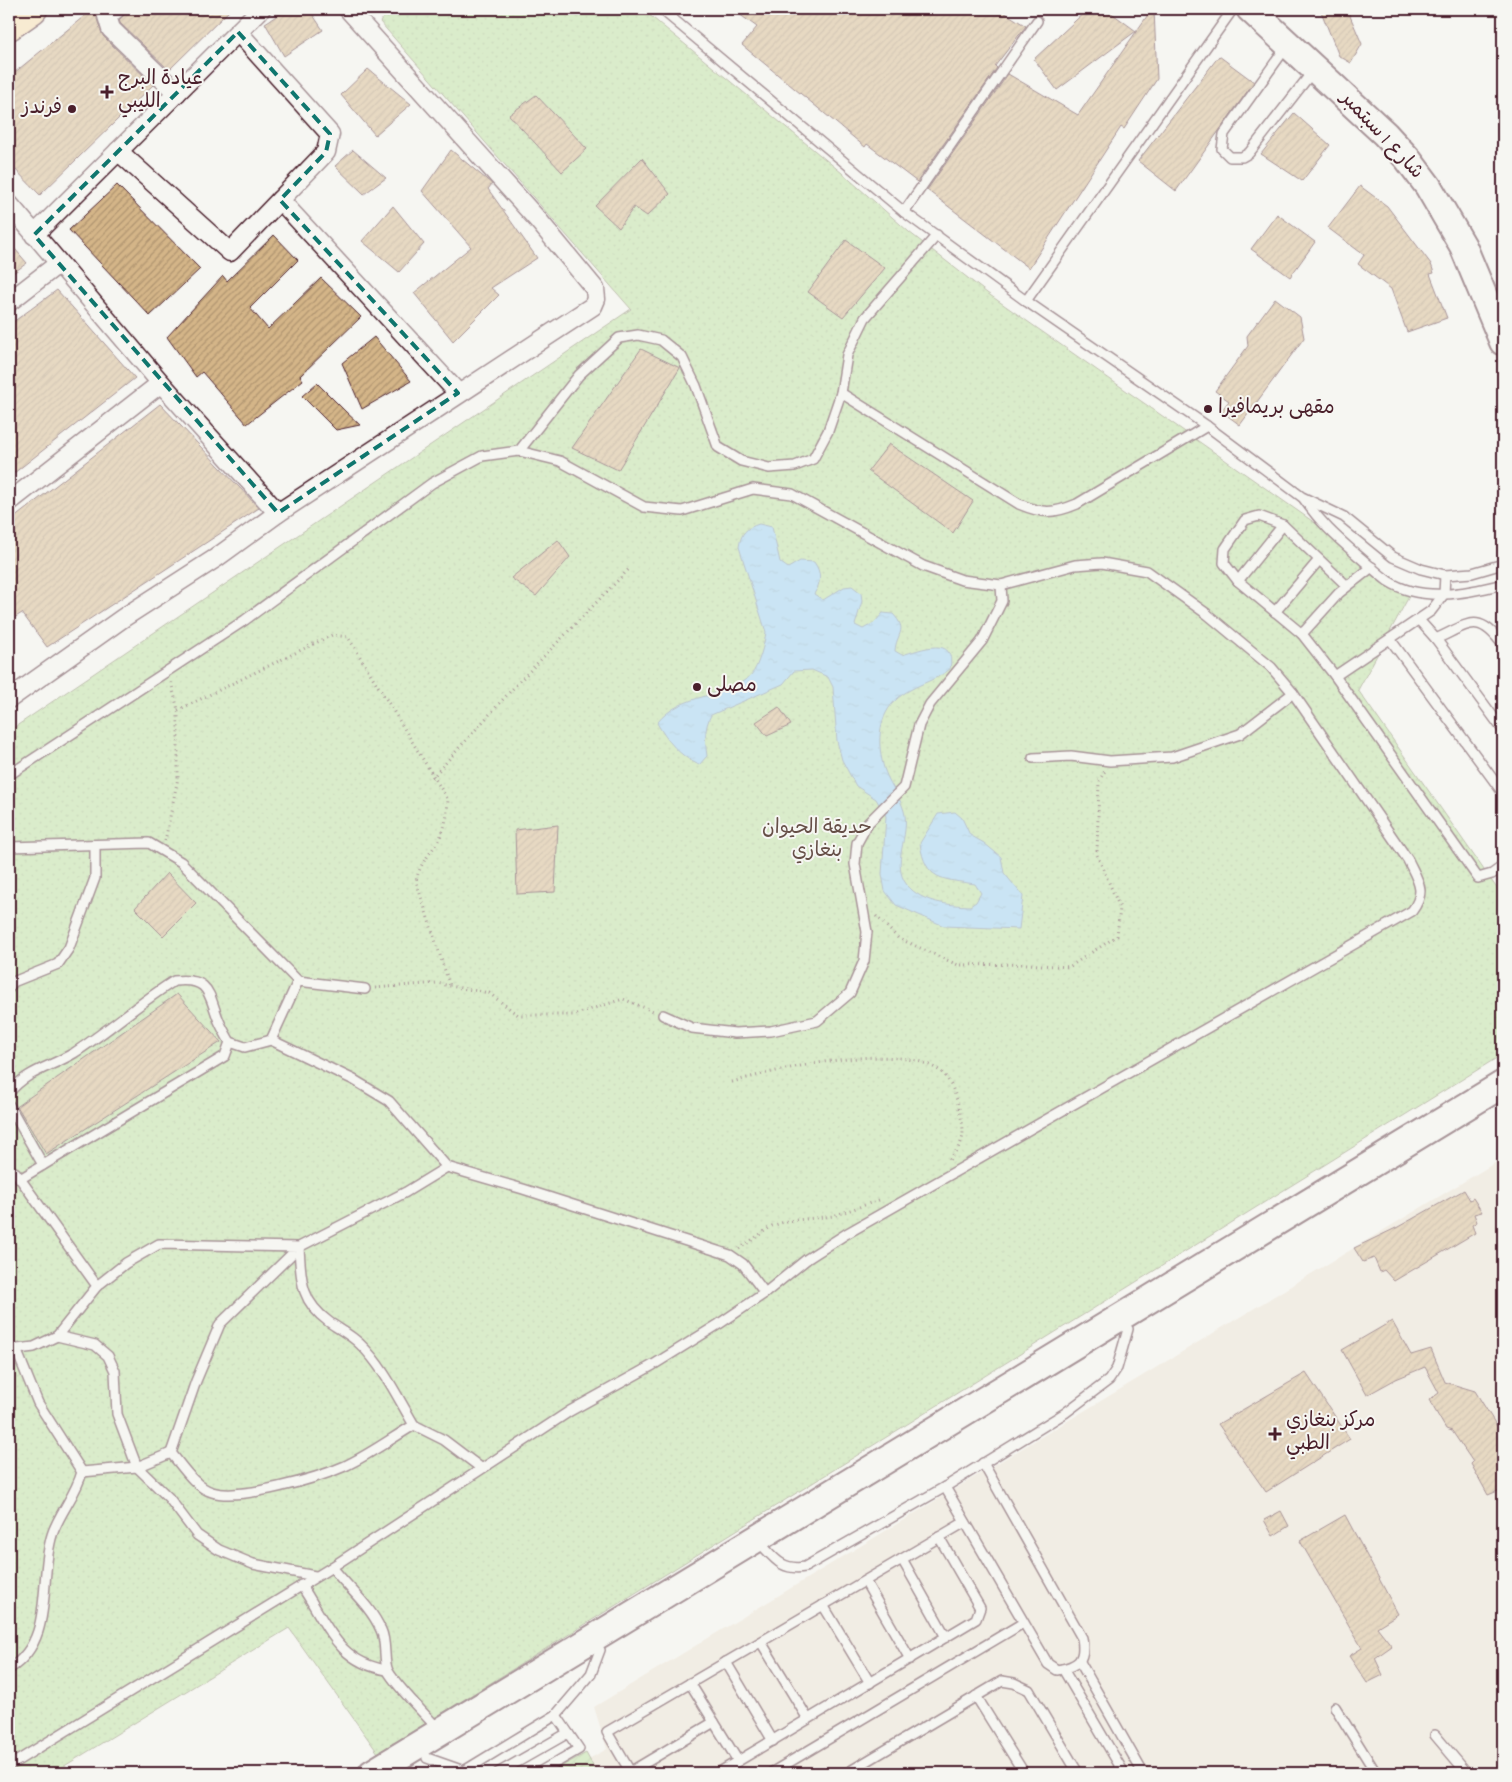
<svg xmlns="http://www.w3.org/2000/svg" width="1512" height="1782" font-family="Dekko,'Playpen Sans Arabic',sans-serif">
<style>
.built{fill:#ece2d2}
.park{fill:url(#park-dots);stroke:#828063}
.garden{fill:url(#garden-furrows);stroke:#828063}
.water{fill:url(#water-ripples);stroke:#7789a4}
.building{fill:url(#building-hatch);stroke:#4a1f2b}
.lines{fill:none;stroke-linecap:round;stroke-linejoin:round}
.lane-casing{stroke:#4a1f2b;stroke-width:12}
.street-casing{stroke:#4a1f2b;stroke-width:21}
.secondary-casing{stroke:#4a1f2b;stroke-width:30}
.primary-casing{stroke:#4a1f2b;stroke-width:31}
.path{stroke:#4a1f2b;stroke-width:3;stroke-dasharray:1 4;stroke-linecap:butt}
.lane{stroke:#f6f6f2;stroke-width:9}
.street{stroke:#f6f6f2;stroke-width:18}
.secondary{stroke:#f6f6f2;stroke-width:26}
.primary{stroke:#fbddab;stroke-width:28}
.marked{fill:none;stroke:#0f766e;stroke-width:4;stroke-dasharray:10 6;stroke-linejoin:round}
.poi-dot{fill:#4a1f2b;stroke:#f6f6f2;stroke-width:2}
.labels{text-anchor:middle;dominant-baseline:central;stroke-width:4;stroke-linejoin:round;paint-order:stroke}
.poi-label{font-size:20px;fill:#4a1f2b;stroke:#f6f6f2;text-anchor:start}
.street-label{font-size:20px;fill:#4a1f2b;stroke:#f6f6f2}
.park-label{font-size:20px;fill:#664f47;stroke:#f6f6f2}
</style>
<defs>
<pattern id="park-dots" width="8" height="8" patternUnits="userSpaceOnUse" patternTransform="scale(1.25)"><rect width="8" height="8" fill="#b9e09b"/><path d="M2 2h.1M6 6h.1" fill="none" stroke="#a1c086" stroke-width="1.8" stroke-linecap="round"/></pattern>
<pattern id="garden-furrows" width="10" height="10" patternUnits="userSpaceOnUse" patternTransform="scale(1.25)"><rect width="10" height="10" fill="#b9e09b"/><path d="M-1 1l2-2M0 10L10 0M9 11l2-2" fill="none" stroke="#a1c086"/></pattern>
<pattern id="water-ripples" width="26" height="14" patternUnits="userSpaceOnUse" patternTransform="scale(1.25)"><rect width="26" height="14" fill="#95cff5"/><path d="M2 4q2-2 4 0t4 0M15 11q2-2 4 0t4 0" fill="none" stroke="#82b1d2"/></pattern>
<pattern id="building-hatch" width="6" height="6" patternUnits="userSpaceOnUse" patternTransform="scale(1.25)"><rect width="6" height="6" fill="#d4b588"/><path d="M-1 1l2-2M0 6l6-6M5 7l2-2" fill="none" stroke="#ae936f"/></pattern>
</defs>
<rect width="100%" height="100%" fill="#f6f6f2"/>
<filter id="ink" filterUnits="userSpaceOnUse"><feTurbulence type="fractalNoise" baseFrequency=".02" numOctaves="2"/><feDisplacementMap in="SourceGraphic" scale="10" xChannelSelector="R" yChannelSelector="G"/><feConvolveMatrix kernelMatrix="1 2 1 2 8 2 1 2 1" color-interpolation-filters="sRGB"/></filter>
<g filter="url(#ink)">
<!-- built -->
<polygon class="built" points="1503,1158 1503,1773 563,1773 607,1749 594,1707"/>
<!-- park -->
<polygon class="park" points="390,9 642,9 842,173 909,232 987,293 1412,591 1358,690 1503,897 1503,1054 378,1753 289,1628 53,1773 9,1773 9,731 631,309 380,22"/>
<!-- garden -->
<polygon class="garden" points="586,1753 597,1773 549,1773"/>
<!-- water -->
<path class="water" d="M 759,524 L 772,527 L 780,562 L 788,568 L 800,561 L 814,562 C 822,573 821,583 814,594 L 823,600 L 844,587 L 852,586 L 861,593 L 862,601 L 855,625 L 863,629 L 874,623 L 883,613 L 893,614 C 909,631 896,633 895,651 L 902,655 C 920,650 957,634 950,669 C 930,685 899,687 886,713 C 876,732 879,761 889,780 C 894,790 901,800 904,811 C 911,835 890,864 907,885 C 922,903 949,905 970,906 L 976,902 L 981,893 L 975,884 C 943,879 925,881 920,843 L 938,814 L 955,812 L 962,818 L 970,835 L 984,843 L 1001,857 L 1004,873 L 1023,896 L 1019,929 L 944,926 L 896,905 L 885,891 L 882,874 L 886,816 L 876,799 L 856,786 L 842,760 L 837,741 L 833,687 L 828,677 L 812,670 L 794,671 L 783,684 L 711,715 C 704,728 705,742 707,756 L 699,765 C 680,756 667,741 657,723 C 683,691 725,700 751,675 C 758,668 765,642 766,632 L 739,547 C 741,533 746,528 759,524 Z"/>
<!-- building -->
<g class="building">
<polygon points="93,9 100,9 97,19 103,36 153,85 40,195 9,163 9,77"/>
<polygon points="126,9 231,9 169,70 120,23 119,20 126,13"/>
<polygon points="288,9 309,9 323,30 284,56 265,23"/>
<polygon points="732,9 999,9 1026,26 995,66 997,68 917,182 867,144 865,147 742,45 757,27"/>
<polygon points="1088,9 1106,9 1136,31 1057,90 1034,59"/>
<polygon points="1152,9 1154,9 1157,79 1124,129 1121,127 1029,268 927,190 1008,74 1078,115"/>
<polygon points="1320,9 1347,9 1362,44 1351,63 1339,56"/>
<polygon points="1219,56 1254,82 1176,191 1138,161"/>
<polygon points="368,69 411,104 375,135 341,95"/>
<polygon points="536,95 587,149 562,172 509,115"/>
<polygon points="1294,113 1330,145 1302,181 1261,154"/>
<polygon points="353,150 386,178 364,194 335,166"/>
<polygon points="451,150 492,184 488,189 537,258 491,288 499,295 453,341 414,293 471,247 422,191"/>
<polygon points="642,158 670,194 647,216 634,207 619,228 595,206"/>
<polygon points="117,185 200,269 150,316 69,230"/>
<polygon points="1360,186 1387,206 1431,264 1434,273 1430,274 1447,318 1407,332 1391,289 1358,264 1364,255 1328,228"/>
<polygon points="393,206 424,244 399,272 362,241"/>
<polygon points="1277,214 1315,242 1290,277 1251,249"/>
<polygon points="274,235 298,260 250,308 268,329 321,278 361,317 300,376 303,380 247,424 202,372 196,377 167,337 223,276 227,281"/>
<polygon points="846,240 885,268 843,317 808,292"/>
<polygon points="9,242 27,263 9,276"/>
<polygon points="57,290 135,378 9,477 9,325"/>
<polygon points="1275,298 1300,317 1304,338 1240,425 1221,411 1229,401 1215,391 1248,346 1247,336"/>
<polygon points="374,337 411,381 362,409 342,363"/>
<polygon points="641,349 680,368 618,470 572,448"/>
<polygon points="317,383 346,412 360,425 336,430 302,396"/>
<polygon points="160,404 259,508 47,647 22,613 9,621 9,522"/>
<polygon points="889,444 973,501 953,533 868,471"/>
<polygon points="558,540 570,557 536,596 511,578"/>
<polygon points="779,707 791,725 767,736 756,722"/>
<polygon points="558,825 555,892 517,894 515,830"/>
<polygon points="167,873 196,903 163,936 135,908"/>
<polygon points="177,994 221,1042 46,1154 17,1106"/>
<polygon points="1464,1190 1470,1200 1473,1198 1482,1212 1474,1214 1477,1222 1472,1225 1475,1233 1394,1281 1384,1270 1380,1272 1374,1258 1363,1262 1354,1248 1398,1227"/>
<polygon points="1392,1321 1411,1355 1431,1349 1445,1382 1475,1391 1503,1436 1503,1489 1488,1495 1471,1464 1473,1462 1452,1431 1446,1429 1429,1400 1439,1393 1425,1367 1396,1379 1367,1395 1342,1350"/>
<polygon points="1306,1373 1350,1439 1266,1492 1218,1424"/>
<polygon points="1281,1511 1289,1526 1273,1536 1264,1520"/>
<polygon points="1345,1515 1398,1614 1377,1627 1392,1646 1375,1658 1383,1675 1367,1683 1349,1656 1362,1648 1300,1541"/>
</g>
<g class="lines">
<!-- lane casing -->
<g class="lane-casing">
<g id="lane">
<polyline points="661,9 904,212 1026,301 1207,426 1302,497 1344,517 1393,557 1421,569 1445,575 1472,573 1503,564"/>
<polyline points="1287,46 1224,134 1222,149 1230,157 1242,157 1249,153 1313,71"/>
<polyline points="904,212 1037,21"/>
<polyline points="1026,301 1233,9"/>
<path d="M 841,393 L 1019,504 C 1043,514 1053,514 1077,504 L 1207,426"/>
<polyline points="519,451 579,375 619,338 638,335 661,340 682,357 696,386 718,447 741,461 769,468 795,466 813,459 828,431 841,393 847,355 865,318 937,235"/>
<path d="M 1304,499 C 1321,523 1334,535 1356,554 C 1367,563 1377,573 1388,581 C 1422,603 1467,593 1503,584"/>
<polyline points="1445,575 1444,594 1431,611 1335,676 1478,878 1492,874 1503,866"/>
<polyline points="1238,581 1283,525"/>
<polyline points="1275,612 1319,560"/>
<polyline points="1419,620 1436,639 1503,730"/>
<polyline points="1302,634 1339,593 1372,567"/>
<polyline points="1390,639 1503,793"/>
<path d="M 1436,639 C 1469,624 1478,611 1503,645"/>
<polyline points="1335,676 1302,634 1238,581 1224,563 1225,549 1245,520 1259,516 1283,525 1347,586"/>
<polyline points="1033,758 1071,756 1110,761 1172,757 1240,734 1293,693"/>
<path d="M 9,775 L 245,620 L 432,483 L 482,456 L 519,451 L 560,461 L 644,507 L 682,511 L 753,489 L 792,494 L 923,566 L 962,580 L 1001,585 L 1075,565 L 1102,563 L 1147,571 L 1207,614 L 1271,667 L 1293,693 L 1408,860 C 1418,881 1427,891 1412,911 L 846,1234 L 807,1259 L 765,1293 L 719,1324 L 653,1365 L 570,1411 L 332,1567 L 9,1766"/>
<polyline points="9,847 149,843 181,862 298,981 365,989"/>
<polyline points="9,988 13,982 58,964 69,948 95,878 95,845"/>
<polyline points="663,1015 692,1028 735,1033 771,1031 817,1021 850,993 864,961 867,932 855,864 857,843 868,823 904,787 919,725 930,704 982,641 1002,601 1001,585"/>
<polyline points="230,1042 245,1047 271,1040"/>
<path d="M 9,1093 C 26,1071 51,1067 74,1053 C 108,1031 139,1003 174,981 C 211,977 208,994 219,1021 C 222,1028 226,1035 230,1042 L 225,1056 L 20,1179"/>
<polyline points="9,1105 43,1165"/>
<polyline points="447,1167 523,1189 730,1255 743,1264 765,1293"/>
<polyline points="9,1169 16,1173 97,1286 57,1336 34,1347 9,1350"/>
<path d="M 97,1286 L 126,1263 L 159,1244 L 299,1247 C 301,1279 300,1301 329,1322 C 339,1329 351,1335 360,1344 C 383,1366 398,1398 414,1425 C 392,1438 369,1455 345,1466 C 318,1478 240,1501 212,1492 C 195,1487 182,1466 171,1453 L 196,1381 L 220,1324 L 299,1247 L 406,1192 L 447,1167 L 389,1101 L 354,1080 L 271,1040 L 298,981"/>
<polyline points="57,1336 95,1345 108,1356 115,1371 117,1414 137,1467 169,1498 197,1535 219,1550 253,1564 315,1576"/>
<polyline points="414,1425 444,1440 481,1468"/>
<polyline points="82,1472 137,1467 171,1453"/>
<path d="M 945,1487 L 1048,1664 L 1057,1670 C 1078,1666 1086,1661 1082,1638 L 983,1463"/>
<path d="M 758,1541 C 774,1557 780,1571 805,1567 L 945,1487 L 1065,1413 L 1109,1380 L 1117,1368 L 1128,1329"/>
<polyline points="902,1559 946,1637"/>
<path d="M 332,1567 C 348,1588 370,1605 381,1630 C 387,1642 383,1661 388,1671 C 397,1687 425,1714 438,1729"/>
<polyline points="865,1581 910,1659"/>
<path d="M 301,1585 C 327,1623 336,1662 387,1670"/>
<polyline points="823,1605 870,1683"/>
<polyline points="761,1642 808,1719"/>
<polyline points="726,1662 773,1741"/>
<polyline points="1080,1662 1143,1773"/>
<path d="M 9,1669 C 56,1640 38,1580 52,1535 C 59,1513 76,1495 82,1472 L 38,1403 L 16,1349"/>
<polyline points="1063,1669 1124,1773"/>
<polyline points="690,1683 738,1761"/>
<polyline points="976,1696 1024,1773"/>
<polyline points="1335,1707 1376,1773"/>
<polyline points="1435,1735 1467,1773"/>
<polyline points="427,1758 464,1771 556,1715 591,1674 600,1650"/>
<polyline points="630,1772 714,1722"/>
<polyline points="498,1773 568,1733"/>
<polyline points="538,1773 579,1749 556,1715"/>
<polyline points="631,1773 607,1732 965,1522"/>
<polyline points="718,1773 976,1619 980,1608 939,1537"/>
<polyline points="771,1773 1023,1623"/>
<polyline points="847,1773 1002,1681 1014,1683 1029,1690 1078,1773"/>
</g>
</g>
<!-- street casing -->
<g class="street-casing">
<g id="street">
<polyline points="116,9 107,16 111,29 177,93"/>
<polyline points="118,151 230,252 326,152 330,134 238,32"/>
<polyline points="280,200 458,393"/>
<polyline points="9,204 161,383 278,513"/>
<polyline points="34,235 261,9"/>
<polyline points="9,302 58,264"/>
<polyline points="9,502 161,383"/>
<polyline points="9,699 123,618 216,558 278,513 593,306 596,299 595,289 538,220 348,9"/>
</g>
</g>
<!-- secondary casing -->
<g class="secondary-casing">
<g id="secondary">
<polyline points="1250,9 1385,134 1407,158 1428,186 1463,246 1503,342"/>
<polyline points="372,1773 1503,1084"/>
</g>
</g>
<!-- primary casing -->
<g class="primary-casing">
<polyline id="primary" points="9,26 33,9"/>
</g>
<!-- path -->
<g class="path">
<path d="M 178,710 L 332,635 L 348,637 L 448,800 C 447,814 446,827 439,839 C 429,857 421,860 416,881 L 450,986"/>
<polyline points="432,778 516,685 630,568"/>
<polyline points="165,841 178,778 178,710 171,682"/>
<polyline points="876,916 898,938 958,965 1027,964 1069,967 1117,936 1120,908 1097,855 1099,781 1105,771"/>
<polyline points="375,988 437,983 450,986 489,993 518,1015 573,1015 623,999 653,1011"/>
<path d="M 732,1082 C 780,1069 898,1040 940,1071 C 950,1079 955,1093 958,1104 C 964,1131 968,1138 949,1160"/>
<polyline points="739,1249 772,1226 787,1221 833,1216 879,1200"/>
</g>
<!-- lane -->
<use href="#lane" class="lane"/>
<!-- street -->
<use href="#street" class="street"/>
<!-- secondary -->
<use href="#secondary" class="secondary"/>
<!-- primary -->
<use href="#primary" class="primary"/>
</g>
</g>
<!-- marked area -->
<path d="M0 0H1512V1782H0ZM 238,32 L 330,134 L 326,152 L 280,200 L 458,393 L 278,513 L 34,235 Z" fill="#f6f6f2" fill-opacity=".55" fill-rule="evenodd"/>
<path class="marked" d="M 238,32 L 330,134 L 326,152 L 280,200 L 458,393 L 278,513 L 34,235 Z"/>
<!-- markers -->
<g class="poi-dot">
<path d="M104.5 84.5h5v5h5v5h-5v5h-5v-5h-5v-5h5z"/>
<circle cx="72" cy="109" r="5"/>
<circle cx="1208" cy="409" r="5"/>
<circle cx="697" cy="687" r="5"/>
<path d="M1272.5 1426.5h5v5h5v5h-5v5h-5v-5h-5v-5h5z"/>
</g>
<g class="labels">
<!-- poi labels -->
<g class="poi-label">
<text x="118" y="80">عيادة البرج<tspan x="118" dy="23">الليبي</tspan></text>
<text x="62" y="109" text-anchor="end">فرندز</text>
<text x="1218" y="409">مقهى بريمافيرا</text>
<text x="707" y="687">مصلى</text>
<text x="1286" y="1422">مركز بنغازي<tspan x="1286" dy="23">الطبي</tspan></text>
</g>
<!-- street labels -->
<g class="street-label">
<text transform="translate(1381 136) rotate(47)">شارع 1 سبتمبر</text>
</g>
<!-- park labels -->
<g class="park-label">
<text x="817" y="829">حديقة الحيوان<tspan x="817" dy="23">بنغازي</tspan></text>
</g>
</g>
<!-- margin -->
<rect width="1512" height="1782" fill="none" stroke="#f6f6f2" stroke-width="30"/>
<rect x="15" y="15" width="1482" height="1752" fill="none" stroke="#4a1f2b" stroke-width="2" filter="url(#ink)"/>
</svg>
